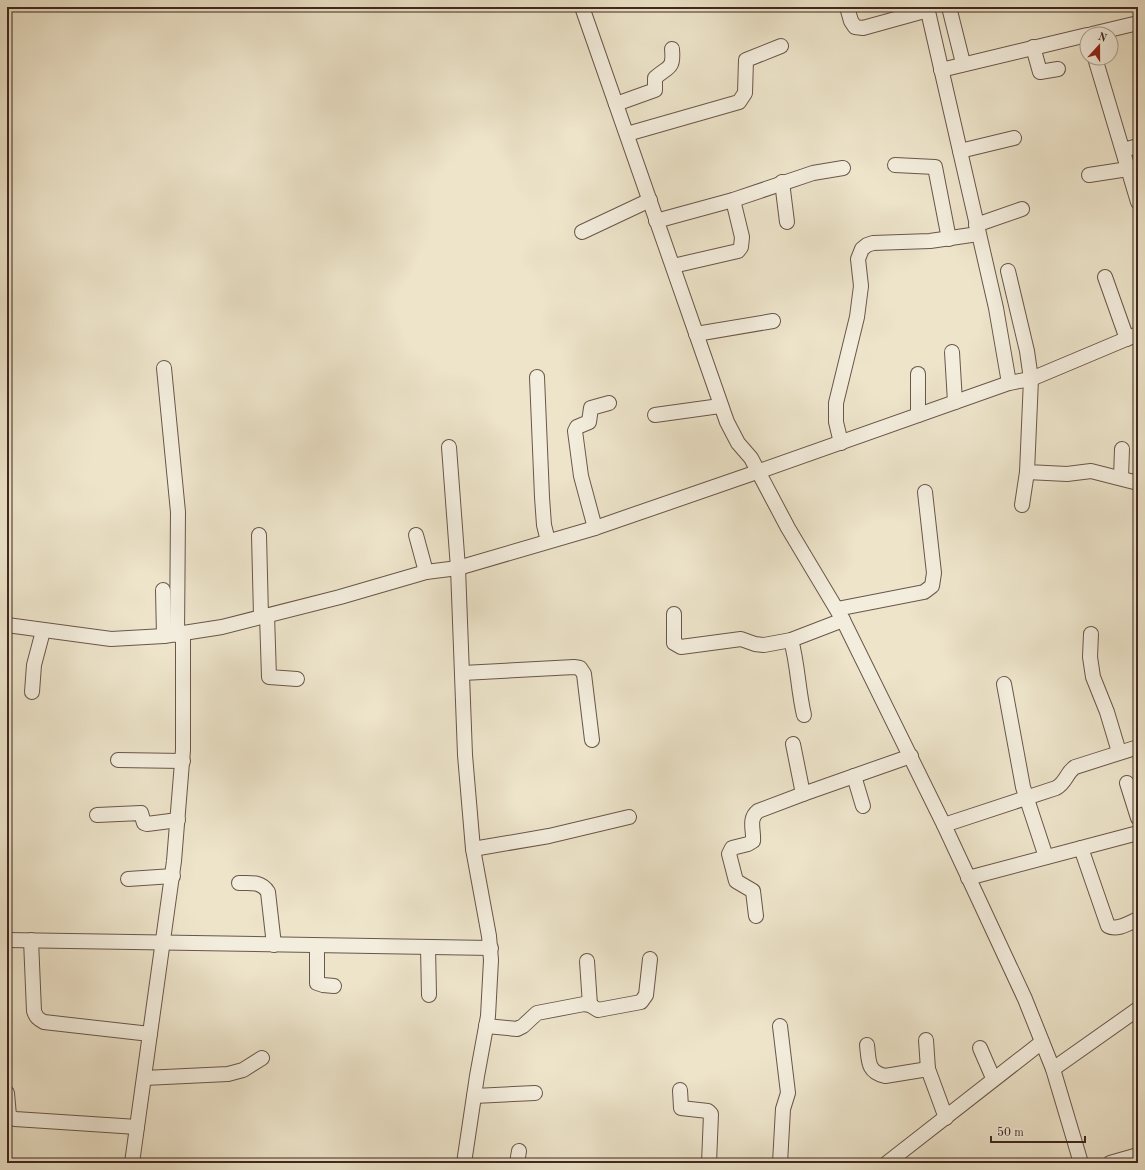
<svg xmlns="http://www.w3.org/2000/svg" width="1145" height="1170" font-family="'Old Standard TT',serif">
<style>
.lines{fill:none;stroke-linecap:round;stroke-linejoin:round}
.minor-casing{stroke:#6a564a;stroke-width:16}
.minor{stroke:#f3eddd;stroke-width:14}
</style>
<rect width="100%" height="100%" fill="#ede4ca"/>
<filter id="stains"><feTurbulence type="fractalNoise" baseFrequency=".005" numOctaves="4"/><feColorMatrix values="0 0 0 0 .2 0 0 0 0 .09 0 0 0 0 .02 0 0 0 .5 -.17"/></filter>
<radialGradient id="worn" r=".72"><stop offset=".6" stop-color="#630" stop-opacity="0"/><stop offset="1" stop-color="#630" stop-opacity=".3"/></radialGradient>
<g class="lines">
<!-- minor casing -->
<g class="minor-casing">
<g id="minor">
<polyline points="582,7 727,422 738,443 751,458 788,528 843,620 944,825 1025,999 1053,1069 1081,1163"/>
<polyline points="847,7 851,21 855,27 863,28 928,10"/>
<polyline points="927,7 996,308 1009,383"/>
<polyline points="949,7 963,63"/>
<polyline points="1092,34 1138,23"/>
<polyline points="1033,47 1040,72 1058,69"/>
<polyline points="1095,58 1138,202"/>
<polyline points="941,70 1087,35"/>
<path d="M 616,104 L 655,90 L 655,78 C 668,66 674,70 672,49"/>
<polyline points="627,134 739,102 745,93 746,60 781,46"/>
<polyline points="1123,150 1138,146"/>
<polyline points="960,151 1014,138"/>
<polyline points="895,165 935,167 949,239"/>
<polyline points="1089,175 1128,169"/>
<polyline points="782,182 787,222"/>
<polyline points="656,221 733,200 813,173 843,168"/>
<polyline points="976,225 1022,209"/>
<polyline points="582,232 650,200"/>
<polyline points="673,266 738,251 741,247 742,237 733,200"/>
<polyline points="1008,271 1027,351 1031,379 1027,472 1067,474 1091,471 1138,483"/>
<polyline points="1105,277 1127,339"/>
<polyline points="696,334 773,321"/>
<polyline points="952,352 955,402"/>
<polyline points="164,368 178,512 177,635"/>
<polyline points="537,377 542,497 544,525 548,541"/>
<polyline points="655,415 720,406"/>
<polyline points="918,415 918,374"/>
<polyline points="841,443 836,422 836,403 857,317 861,286 858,259 862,249 867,245 873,243 930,241 978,234"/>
<polyline points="449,447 458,568 465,755 473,849 489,936 491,960 488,1016 477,1076 464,1163"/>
<polyline points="1121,478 1122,449"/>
<polyline points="1022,505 1027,472"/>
<polyline points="595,528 581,476 575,431 577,427 589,422 591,408 609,403"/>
<polyline points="259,535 261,616"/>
<polyline points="416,535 426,572"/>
<polyline points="163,590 164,636"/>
<polyline points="837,609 924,592 932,586 934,573 925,492"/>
<polyline points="674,614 674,643 681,647 741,639 755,644 764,645 791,640 843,620"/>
<polyline points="267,615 269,677 297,679"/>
<polyline points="7,625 111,639 164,636 222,627 340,597 426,572 458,568 595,528 757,472 1009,383 1031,379 1138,334"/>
<polyline points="1091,634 1090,657 1093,677 1107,712 1119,752"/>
<path d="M 791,640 C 798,665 798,690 804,715"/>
<polyline points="463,673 574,667 580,668 584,674 592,740"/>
<polyline points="1004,684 1023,787 1046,857"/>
<polyline points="32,692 34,665 43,631"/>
<polyline points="793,744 803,794"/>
<polyline points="118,760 183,761"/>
<polyline points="854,776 863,806"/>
<polyline points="1127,783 1138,818"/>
<polyline points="97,815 141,813 144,823 147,824 178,820"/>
<path d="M 944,825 L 1056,788 C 1066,783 1066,773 1075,767 L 1138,747"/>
<path d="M 1081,848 L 1108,926 C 1117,931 1129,923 1138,919"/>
<polyline points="473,849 549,836 629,817"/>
<polyline points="968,878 1138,833"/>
<polyline points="128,879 173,876"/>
<path d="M 239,883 C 250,883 261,881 268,892 L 274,945"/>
<path d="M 756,916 L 753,891 L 736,881 L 729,854 L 732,848 L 748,844 L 753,841 C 754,830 748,819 758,811 L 803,794 L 911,756"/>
<polyline points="7,940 491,948"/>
<path d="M 31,940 L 34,1011 C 36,1017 38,1019 44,1022 L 150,1034"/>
<polyline points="317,946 317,983 323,985 334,986"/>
<polyline points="428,947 429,995"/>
<polyline points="587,961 590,1005"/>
<polyline points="486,1026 517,1029 523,1026 537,1013 584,1004 590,1005 598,1010 641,1002 646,995 650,959"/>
<polyline points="780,1026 788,1093 783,1109 780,1163"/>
<polyline points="926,1040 928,1069 946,1118"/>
<path d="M 867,1045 C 869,1061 867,1072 885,1076 L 928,1069"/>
<polyline points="980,1048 993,1078"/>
<polyline points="1053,1069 1138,1009"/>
<polyline points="144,1078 228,1074 243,1070 262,1058"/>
<polyline points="680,1090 681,1108 708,1111 711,1114 709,1163"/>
<polyline points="7,1093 9,1116 15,1119 137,1127"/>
<polyline points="474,1096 535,1093"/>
<polyline points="132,1163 174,861 183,750 183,634"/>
<polyline points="517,1163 519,1151"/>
<polyline points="887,1163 1042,1042"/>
<polyline points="1110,1163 1138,1155"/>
</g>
</g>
<!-- minor -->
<use href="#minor" class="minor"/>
</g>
<!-- margin -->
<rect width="1145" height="1170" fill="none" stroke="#ede4ca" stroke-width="24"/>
<rect x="8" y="8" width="1129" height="1154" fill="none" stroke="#3f271f" stroke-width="2"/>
<rect x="12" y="12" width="1121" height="1146" fill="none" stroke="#3f271f"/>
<!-- north arrow -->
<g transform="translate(1099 46) rotate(21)"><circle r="19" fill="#f3eddd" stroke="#ab9e91"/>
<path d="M0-3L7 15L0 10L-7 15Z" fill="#8f2418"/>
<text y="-6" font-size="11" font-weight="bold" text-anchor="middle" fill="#3f271f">N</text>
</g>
<!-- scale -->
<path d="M991 1136v6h94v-6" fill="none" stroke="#3f271f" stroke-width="2"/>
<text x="997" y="1136" font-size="12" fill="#3f271f" stroke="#f3eddd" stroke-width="3" paint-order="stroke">50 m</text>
<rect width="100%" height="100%" filter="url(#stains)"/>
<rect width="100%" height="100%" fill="url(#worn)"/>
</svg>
